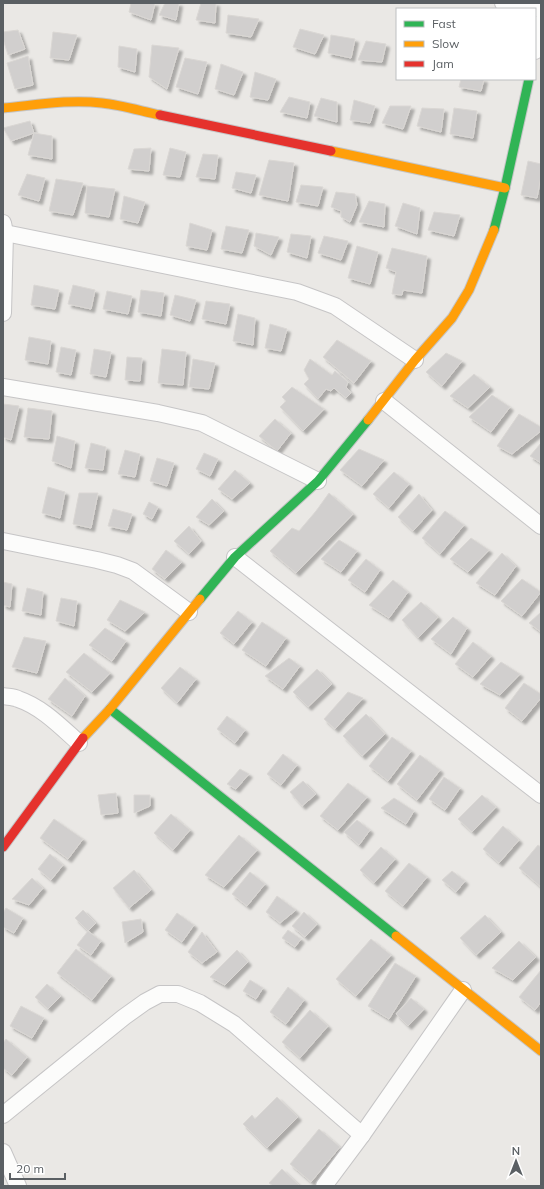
<svg xmlns="http://www.w3.org/2000/svg" width="544" height="1189" font-family="Mulish,sans-serif">
<style>
.building{fill:#d1cfce;stroke:#dad7d4;filter:url(#shadow)}
.lines{fill:none;stroke-linecap:round;stroke-linejoin:round}
.street-casing{stroke:#c6c5c6;stroke-width:18}
.fast-casing{stroke:#c5c5c6;stroke-width:11}
.slow-casing{stroke:#c5c5c6;stroke-width:11}
.jam-casing{stroke:#c5c5c6;stroke-width:11}
.street{stroke:#fcfcfb;stroke-width:16}
.fast{stroke:#30b455;stroke-width:9}
.slow{stroke:#ff9f0a;stroke-width:9}
.jam{stroke:#e5322d;stroke-width:9}
</style>
<defs>
<filter id="shadow"><feDropShadow dx="3.5" dy="3.5" stdDeviation="1" flood-color="#0004"/></filter>
</defs>
<rect width="100%" height="100%" fill="#eae8e5"/>
<!-- building -->
<g class="building">
<polygon points="131,3 155,3 151,20 129,12"/>
<polygon points="165,3 179,3 176,20 159,15"/>
<polygon points="201,3 216,3 215,23 196,20"/>
<polygon points="228,15 259,19 251,37 226,33"/>
<polygon points="300,29 324,35 315,54 293,47"/>
<polygon points="18,30 25,49 8,55 3,39 3,32"/>
<polygon points="53,32 77,35 69,60 50,58"/>
<polygon points="331,35 355,39 351,58 328,53"/>
<polygon points="366,41 386,44 382,62 358,60"/>
<polygon points="152,45 179,48 167,89 149,77"/>
<polygon points="119,46 137,49 135,72 118,67"/>
<polygon points="28,56 33,85 15,89 7,63"/>
<polygon points="185,58 207,62 198,94 176,87"/>
<polygon points="221,64 243,72 234,95 215,89"/>
<polygon points="255,72 276,79 268,100 250,97"/>
<polygon points="461,79 484,79 481,91 459,87"/>
<polygon points="289,97 310,102 307,118 280,112"/>
<polygon points="321,98 337,102 337,122 314,116"/>
<polygon points="354,100 375,106 370,123 350,120"/>
<polygon points="390,106 411,106 403,129 382,123"/>
<polygon points="422,108 444,109 441,132 417,126"/>
<polygon points="454,108 477,111 473,138 450,134"/>
<polygon points="30,121 34,133 11,141 3,128"/>
<polygon points="34,133 52,136 52,159 28,155"/>
<polygon points="151,148 149,171 128,169 134,149"/>
<polygon points="170,148 186,152 180,177 163,175"/>
<polygon points="203,154 218,155 215,179 196,177"/>
<polygon points="269,160 294,163 288,201 259,195"/>
<polygon points="528,161 541,164 541,176 537,198 521,195"/>
<polygon points="236,172 256,175 251,193 232,188"/>
<polygon points="27,174 45,178 39,201 18,195"/>
<polygon points="56,179 83,183 73,215 49,211"/>
<polygon points="301,185 323,187 318,206 296,202"/>
<polygon points="87,186 115,189 109,217 85,213"/>
<polygon points="336,192 355,194 357,205 350,222 341,217 341,211 331,207"/>
<polygon points="124,196 145,202 138,223 120,219"/>
<polygon points="369,201 385,204 384,227 359,222"/>
<polygon points="403,203 420,208 417,234 395,226"/>
<polygon points="434,212 460,215 454,236 428,230"/>
<polygon points="190,223 212,230 207,250 186,246"/>
<polygon points="226,226 249,230 242,253 221,249"/>
<polygon points="256,233 279,237 271,255 254,246"/>
<polygon points="291,234 311,236 307,258 287,252"/>
<polygon points="324,236 348,241 341,260 318,253"/>
<polygon points="357,246 378,252 370,284 348,278"/>
<polygon points="392,248 427,256 422,293 403,290 402,295 392,294 396,272 386,268"/>
<polygon points="34,285 59,290 55,309 31,305"/>
<polygon points="73,285 95,290 91,309 68,304"/>
<polygon points="141,290 164,293 161,316 138,312"/>
<polygon points="107,291 132,296 128,314 103,309"/>
<polygon points="175,295 196,300 190,321 170,315"/>
<polygon points="206,301 230,304 226,324 202,319"/>
<polygon points="238,314 255,318 253,345 233,341"/>
<polygon points="270,324 287,329 281,351 265,348"/>
<polygon points="29,337 51,341 48,364 25,360"/>
<polygon points="337,340 371,361 354,383 323,357"/>
<polygon points="61,347 76,350 71,375 56,372"/>
<polygon points="94,349 111,352 106,377 90,374"/>
<polygon points="162,349 186,352 183,385 158,383"/>
<polygon points="446,353 462,361 442,386 426,372"/>
<polygon points="127,357 142,358 140,381 125,380"/>
<polygon points="193,359 215,363 209,389 189,387"/>
<polygon points="310,359 332,375 335,371 348,382 346,387 351,393 346,398 334,388 331,391 326,389 318,399 304,384 309,379 304,370"/>
<polygon points="474,374 490,387 468,408 450,396"/>
<polygon points="292,387 324,409 303,431 280,407 286,401 282,397"/>
<polygon points="492,395 510,407 491,432 469,417"/>
<polygon points="3,404 19,406 11,440 3,437"/>
<polygon points="28,408 52,411 49,439 24,437"/>
<polygon points="519,414 541,427 541,431 512,454 497,446"/>
<polygon points="275,419 291,433 277,451 259,436"/>
<polygon points="57,436 75,441 71,468 52,461"/>
<polygon points="91,443 106,447 103,470 85,468"/>
<polygon points="541,443 541,463 530,456"/>
<polygon points="359,449 384,460 362,486 340,470"/>
<polygon points="125,450 140,454 135,477 118,474"/>
<polygon points="204,453 218,459 210,476 196,469"/>
<polygon points="157,458 174,463 167,486 150,481"/>
<polygon points="235,470 250,483 232,499 218,489"/>
<polygon points="394,472 409,484 389,508 373,494"/>
<polygon points="48,487 65,492 60,518 42,513"/>
<polygon points="79,493 98,493 91,528 73,524"/>
<polygon points="329,493 353,514 296,573 270,551 292,528 299,531 316,511"/>
<polygon points="419,494 432,510 413,531 398,517"/>
<polygon points="212,499 224,511 209,525 196,517"/>
<polygon points="149,502 158,507 152,519 143,514"/>
<polygon points="113,509 132,514 127,530 108,526"/>
<polygon points="445,511 464,525 440,554 422,538"/>
<polygon points="189,526 201,541 189,554 174,541"/>
<polygon points="471,538 489,550 468,572 450,559"/>
<polygon points="339,540 357,551 341,572 321,559"/>
<polygon points="166,550 182,562 165,579 152,569"/>
<polygon points="502,553 516,566 495,595 476,583"/>
<polygon points="366,559 380,570 365,592 348,580"/>
<polygon points="522,579 541,592 522,616 501,601"/>
<polygon points="393,580 408,592 389,618 369,605"/>
<polygon points="3,582 12,584 10,607 3,605"/>
<polygon points="27,588 43,592 41,615 22,611"/>
<polygon points="61,598 77,601 74,626 56,621"/>
<polygon points="120,600 145,612 125,631 107,620"/>
<polygon points="421,602 438,617 418,638 402,620"/>
<polygon points="238,611 252,622 234,644 220,633"/>
<polygon points="541,612 541,632 529,623"/>
<polygon points="453,617 467,628 451,654 431,639"/>
<polygon points="262,622 286,638 266,666 242,650"/>
<polygon points="105,628 126,641 112,661 89,645"/>
<polygon points="24,637 46,641 37,673 12,667"/>
<polygon points="473,642 491,656 473,677 455,664"/>
<polygon points="84,653 110,673 92,692 66,672"/>
<polygon points="289,658 300,666 283,689 265,676"/>
<polygon points="501,662 520,674 500,695 480,684"/>
<polygon points="180,667 196,679 177,703 161,688"/>
<polygon points="317,669 332,684 308,707 293,692"/>
<polygon points="65,678 85,696 72,716 48,699"/>
<polygon points="524,683 541,694 541,698 522,721 505,708"/>
<polygon points="348,692 363,698 335,729 324,719"/>
<polygon points="366,714 385,734 362,756 343,736"/>
<polygon points="227,716 245,730 235,743 217,729"/>
<polygon points="392,737 411,751 388,781 369,766"/>
<polygon points="283,754 297,765 281,785 267,774"/>
<polygon points="420,755 440,770 417,800 397,784"/>
<polygon points="240,769 249,774 236,789 227,784"/>
<polygon points="444,777 460,788 445,810 429,799"/>
<polygon points="303,781 316,794 302,806 290,792"/>
<polygon points="348,783 367,797 338,830 320,816"/>
<polygon points="116,793 118,813 101,815 98,795"/>
<polygon points="134,795 150,795 150,806 134,813"/>
<polygon points="482,795 496,807 472,832 458,819"/>
<polygon points="394,798 414,811 406,824 381,808"/>
<polygon points="171,814 190,830 173,850 154,833"/>
<polygon points="54,819 83,839 68,859 40,838"/>
<polygon points="357,820 370,830 359,845 344,832"/>
<polygon points="503,826 519,840 499,863 483,849"/>
<polygon points="239,835 257,850 224,887 205,875"/>
<polygon points="538,845 541,847 541,887 519,868"/>
<polygon points="381,847 395,859 374,883 360,870"/>
<polygon points="50,854 63,865 51,880 38,869"/>
<polygon points="409,863 427,877 403,906 385,891"/>
<polygon points="134,870 151,890 129,908 113,888"/>
<polygon points="452,871 465,881 456,892 442,880"/>
<polygon points="250,872 265,884 247,906 232,894"/>
<polygon points="32,878 43,888 29,905 12,899"/>
<polygon points="277,896 296,910 280,923 266,912"/>
<polygon points="6,908 23,918 14,933 3,927 3,913"/>
<polygon points="83,910 96,923 88,931 75,918"/>
<polygon points="304,912 317,924 305,937 292,926"/>
<polygon points="177,913 194,925 182,942 165,930"/>
<polygon points="485,915 501,932 476,955 460,938"/>
<polygon points="141,919 143,932 125,943 122,922"/>
<polygon points="288,930 301,939 295,947 282,938"/>
<polygon points="88,931 101,941 91,955 77,945"/>
<polygon points="202,932 217,952 202,963 188,952"/>
<polygon points="371,939 391,955 356,996 336,979"/>
<polygon points="519,941 536,957 513,980 492,968"/>
<polygon points="76,949 111,976 92,1000 57,973"/>
<polygon points="237,950 248,962 225,985 210,977"/>
<polygon points="395,963 416,976 389,1019 368,1006"/>
<polygon points="541,970 541,1002 535,1010 519,997"/>
<polygon points="250,980 263,988 256,999 243,991"/>
<polygon points="47,984 61,996 48,1009 35,997"/>
<polygon points="288,987 304,1000 286,1024 270,1012"/>
<polygon points="411,998 424,1009 408,1026 396,1014"/>
<polygon points="21,1006 44,1018 32,1038 10,1026"/>
<polygon points="310,1010 328,1026 300,1058 282,1042"/>
<polygon points="6,1039 27,1057 12,1075 3,1068 3,1043"/>
<polygon points="277,1097 298,1117 267,1148 243,1124 252,1115 255,1119"/>
<polygon points="319,1129 340,1147 311,1182 290,1164"/>
<polygon points="282,1169 300,1186 273,1186 269,1183"/>
</g>
<g class="lines">
<!-- street casing -->
<g class="street-casing">
<g id="street">
<polyline points="503,3 541,9"/>
<polyline points="535,51 541,23"/>
<polyline points="3,223 5,233 3,313"/>
<polyline points="5,233 297,292 335,306 415,360"/>
<polyline points="3,387 158,413 202,423 318,481"/>
<polyline points="384,401 541,526"/>
<polyline points="3,541 97,560 117,565 133,571 189,612"/>
<polyline points="235,557 541,795"/>
<path d="M 3,696 C 8,697 14,697 18,699 C 42,707 61,727 79,743"/>
<polyline points="3,1115 124,1017 145,1002 160,994 178,994 200,1003 234,1024 362,1135"/>
<polyline points="3,1152 18,1186"/>
<polyline points="324,1186 362,1135 463,990"/>
</g>
</g>
<!-- fast casing -->
<g class="fast-casing">
<g id="fast">
<polyline points="494,230 505,188 529,79"/>
<polyline points="200,599 235,557 318,481 368,420"/>
<polyline points="110,709 396,936"/>
</g>
</g>
<!-- slow casing -->
<g class="slow-casing">
<g id="slow">
<path d="M 3,108 C 36,105 69,99 102,103 C 121,105 141,111 160,115"/>
<polyline points="331,151 505,188"/>
<polyline points="368,420 415,360 452,318 469,290 494,230"/>
<polyline points="83,738 110,709 200,599"/>
<polyline points="396,936 541,1051"/>
</g>
</g>
<!-- jam casing -->
<g class="jam-casing">
<g id="jam">
<polyline points="160,115 331,151"/>
<polyline points="3,847 83,738"/>
</g>
</g>
<!-- street -->
<use href="#street" class="street"/>
<!-- fast -->
<use href="#fast" class="fast"/>
<!-- slow -->
<use href="#slow" class="slow"/>
<!-- jam -->
<use href="#jam" class="jam"/>
</g>
<!-- border -->
<rect width="544" height="1189" fill="none" stroke="#5a5f63" stroke-width="8"/>
<!-- legend -->
<rect x="396" y="8" width="140" height="72" fill="#ffffff" stroke="#bdbfc1"/>
<rect x="404" y="21" width="20" height="6" fill="#30b455" stroke="#bdbfc1"/>
<text x="432" y="28" font-size="12" fill="#5a5f63">Fast</text>
<rect x="404" y="41" width="20" height="6" fill="#ff9f0a" stroke="#bdbfc1"/>
<text x="432" y="48" font-size="12" fill="#5a5f63">Slow</text>
<rect x="404" y="61" width="20" height="6" fill="#e5322d" stroke="#bdbfc1"/>
<text x="432" y="68" font-size="12" fill="#5a5f63">Jam</text>
<!-- north arrow -->
<g transform="translate(516 1161)" stroke="#ffffff" stroke-width="3" paint-order="stroke">
<path d="M0-3L7 15L0 10L-7 15Z" fill="#5a5f63"/>
<text y="-6" font-size="11" font-weight="bold" text-anchor="middle" fill="#5a5f63">N</text>
</g>
<!-- scale -->
<path d="M10 1173v6h55v-6" fill="none" stroke="#5a5f63" stroke-width="2"/>
<text x="16" y="1173" font-size="12" fill="#5a5f63" stroke="#ffffff" stroke-width="3" paint-order="stroke">20 m</text>
</svg>
